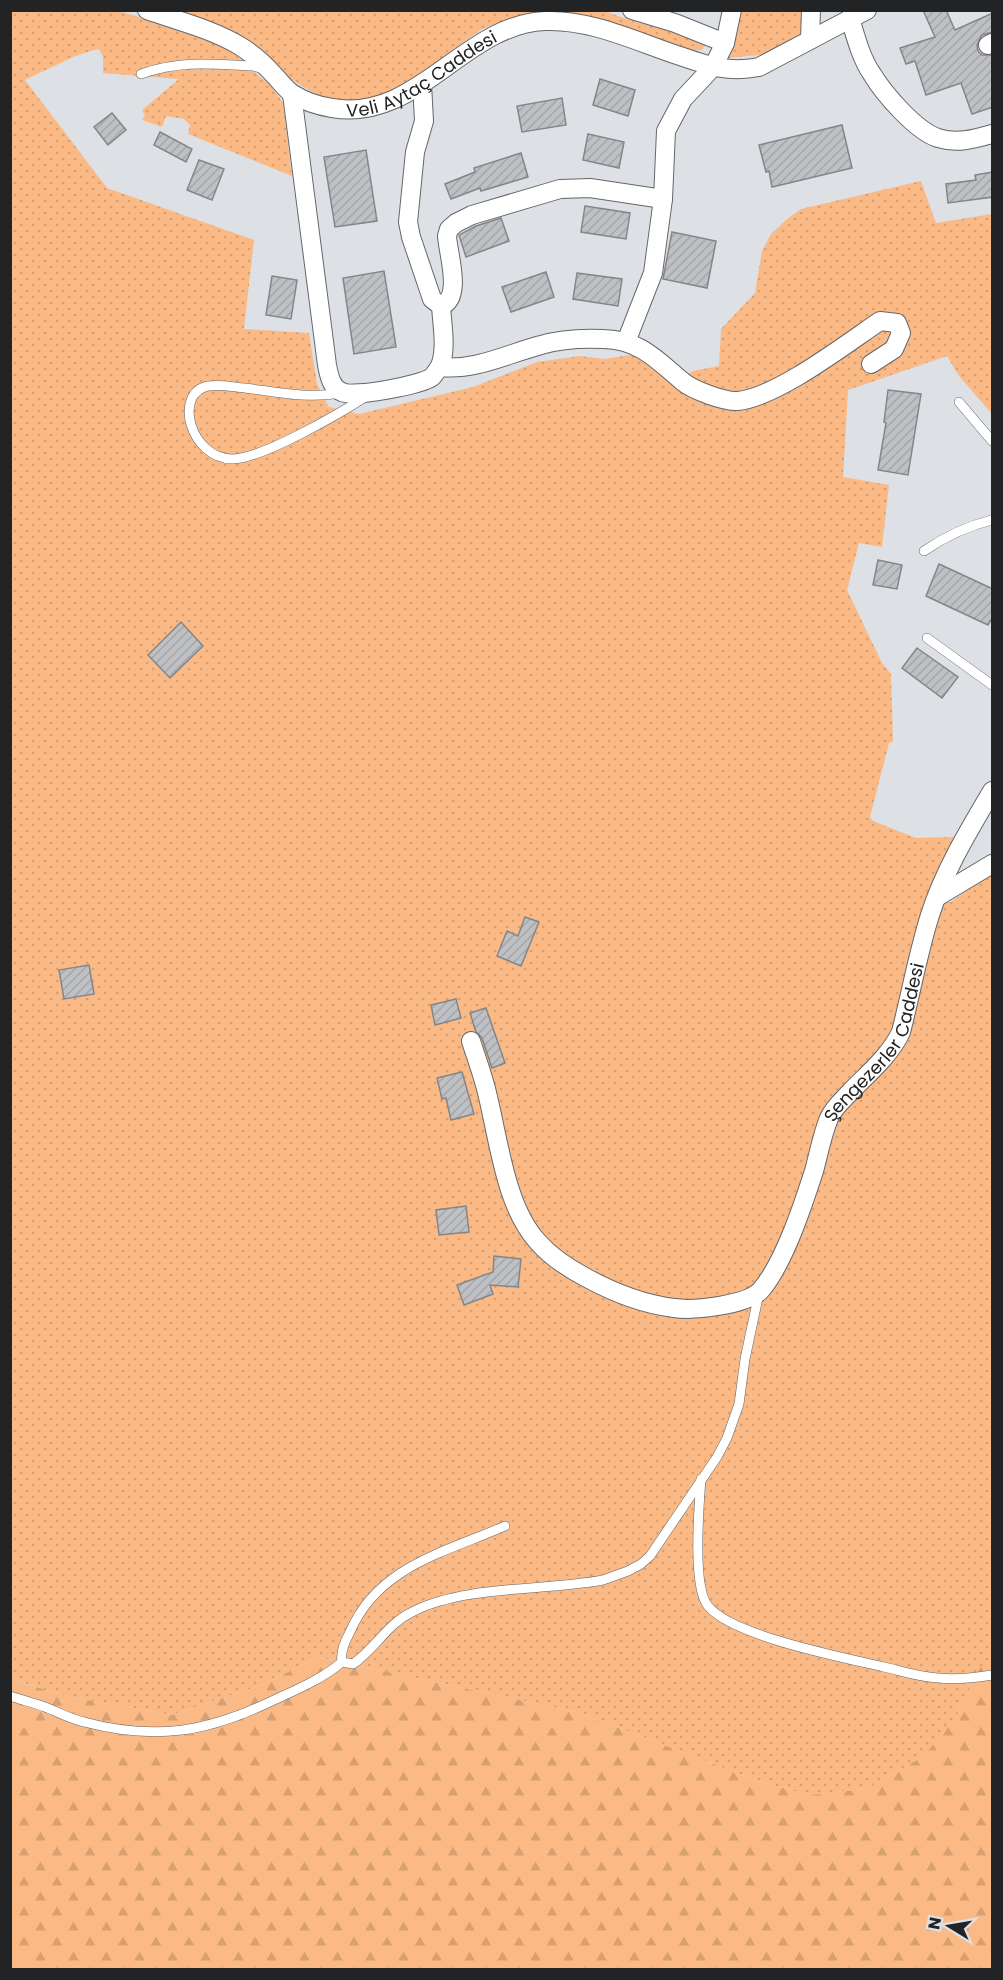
<svg xmlns="http://www.w3.org/2000/svg" width="1003" height="1980" font-family="Poppins,sans-serif">
<style>
.grass{fill:url(#grass-dots)}
.forest{fill:url(#forest-firs)}
.building{fill:url(#building-hatch);stroke:#838689;stroke-width:1.5}
.lines{fill:none;stroke-linecap:round;stroke-linejoin:round}
.service-casing{stroke:#64666a;stroke-width:10}
.minor-casing{stroke:#64666a;stroke-width:20}
.service{stroke:#fff;stroke-width:9}
.minor{stroke:#fff;stroke-width:18}
.labels{text-anchor:middle;dominant-baseline:central;stroke-width:4.5;stroke-linejoin:round;paint-order:stroke}
.street-label{font-size:18px;fill:#222324;stroke:#dde0e4}
</style>
<defs>
<pattern id="grass-dots" width="8" height="8" patternUnits="userSpaceOnUse" patternTransform="scale(1.5)"><rect width="8" height="8" fill="#fbba85"/><path d="M2 2h.1M6 6h.1" fill="none" stroke="#d7a073" stroke-width="1.8" stroke-linecap="round"/></pattern>
<pattern id="forest-firs" width="22" height="20" patternUnits="userSpaceOnUse" patternTransform="scale(1.5)"><rect width="22" height="20" fill="#fbba85"/><path d="M5 1l3.5 6h-7zM16 11l3.5 6h-7z" fill="#d7a073"/></pattern>
<pattern id="building-hatch" width="6" height="6" patternUnits="userSpaceOnUse" patternTransform="scale(1.5)"><rect width="6" height="6" fill="#bec0c4"/><path d="M-1 1l2-2M0 6l6-6M5 7l2-2" fill="none" stroke="#a3a5a8"/></pattern>
</defs>
<rect width="100%" height="100%" fill="#dde0e4"/>
<!-- grass -->
<g class="grass">
<polygon points="10,11 120,11 148,20 187,30 232,52 273,88 283,103 292,176 188,134 190,125 184,119 166,116 162,127 142,120 145,115 142,110 179,79 103,73 103,58 100,50 97,49 73,57 25,80 107,188 254,240 244,329 309,333 317,384 329,407 359,414 473,387 537,362 580,356 605,359 630,355 642,356 661,375 679,379 693,371 719,366 721,329 755,293 762,251 771,234 786,220 801,209 921,181 936,223 992,214 992,414 959,376 947,356 848,390 843,477 889,485 882,547 859,543 847,590 882,663 891,674 893,742 889,743 870,817 873,821 916,838 955,837 924,903 951,902 992,872 992,1665 980,1667 954,1721 922,1757 867,1789 808,1795 755,1780 580,1713 318,1657 262,1685 172,1715 70,1697 11,1679"/>
<path d="M 174,11 L 605,11 C 638,25 673,30 707,42 L 702,50 L 684,50 L 510,19 L 482,29 L 399,89 L 362,102 L 331,100 L 310,91 L 285,75 L 260,50 L 238,34 L 203,19 Z"/>
<polygon points="731,11 803,11 800,38 770,54 728,58"/>
</g>
<!-- forest -->
<polygon class="forest" points="318,1657 580,1713 755,1780 808,1795 867,1789 922,1757 954,1721 980,1666 992,1665 992,1969 11,1969 10,1679 70,1697 172,1715 262,1685"/>
<!-- building -->
<g class="building">
<polygon points="923,10 946,10 955,30 993,13 993,32 982,35 977,45 978,51 982,55 993,55 993,107 972,114 961,83 926,95 915,61 906,64 900,48 935,37"/>
<polygon points="600,79 635,90 628,116 593,105"/>
<polygon points="562,98 566,125 522,132 517,106"/>
<polygon points="112,113 126,130 108,145 94,127"/>
<polygon points="842,125 852,168 772,187 769,171 766,172 759,145"/>
<polygon points="160,132 192,149 186,162 154,145"/>
<polygon points="588,134 624,142 619,168 583,160"/>
<polygon points="366,150 377,221 335,227 324,157"/>
<polygon points="521,153 528,177 481,191 480,188 451,199 445,184 475,172 474,168"/>
<polygon points="199,160 224,169 212,200 187,190"/>
<polygon points="993,172 993,197 948,203 946,184 976,180 975,175"/>
<polygon points="585,206 630,213 626,239 581,232"/>
<polygon points="501,218 509,241 466,257 459,235 476,226"/>
<polygon points="672,232 716,241 707,288 663,279"/>
<polygon points="384,271 396,347 354,354 343,278"/>
<polygon points="546,272 554,297 511,312 502,287"/>
<polygon points="577,273 622,279 618,306 573,299"/>
<polygon points="272,276 297,280 291,319 266,315"/>
<polygon points="888,390 921,394 908,475 878,470 886,423 884,422"/>
<polygon points="878,560 902,565 897,589 873,585"/>
<polygon points="939,564 993,589 993,616 988,625 926,596"/>
<polygon points="181,622 203,646 170,678 148,655"/>
<polygon points="917,648 958,677 942,698 902,668"/>
<polygon points="525,917 539,922 521,966 497,956 507,931 518,936"/>
<polygon points="89,965 94,994 64,999 59,970"/>
<polygon points="456,999 461,1018 435,1025 431,1005"/>
<polygon points="486,1008 505,1063 492,1068 482,1038 476,1032 470,1013"/>
<polygon points="462,1072 474,1114 451,1120 446,1098 442,1099 437,1078"/>
<polygon points="466,1206 469,1232 439,1235 436,1210"/>
<polygon points="494,1256 521,1259 518,1287 490,1285 493,1294 464,1305 457,1285 493,1272"/>
</g>
<g class="lines">
<!-- service casing -->
<g class="service-casing">
<g id="service">
<path d="M 141,74 C 181,60 212,64 253,66 L 264,69"/>
<path d="M 340,393 C 308,399 277,392 245,388 C 233,387 220,384 208,386 C 173,393 190,458 232,459 C 260,460 342,412 367,396"/>
<polyline points="959,402 992,441"/>
<path d="M 924,551 C 946,536 967,526 992,520"/>
<polyline points="927,638 992,685"/>
<path d="M 701,1479 C 699,1505 692,1587 708,1606 C 732,1636 845,1658 884,1667 C 902,1671 919,1677 938,1678 C 956,1680 974,1678 992,1675"/>
<path d="M 505,1526 C 446,1552 378,1566 350,1632 C 345,1641 340,1652 342,1662 L 353,1664 C 375,1649 387,1624 412,1612 C 464,1585 545,1591 603,1580 L 628,1571 L 641,1564 L 650,1556 L 717,1457 L 727,1438 L 739,1404 L 745,1359 L 759,1293"/>
<path d="M 10,1696 C 22,1700 34,1703 45,1707 C 58,1712 70,1719 84,1722 C 156,1741 208,1732 274,1700 C 298,1689 322,1679 342,1662"/>
</g>
</g>
<!-- minor casing -->
<g class="minor-casing">
<g id="minor">
<path id="s1" d="M 147,10 C 178,21 212,29 240,46 C 253,54 264,64 274,75 C 280,81 286,90 293,94 C 304,101 319,106 332,108 C 417,123 464,24 545,21 C 591,19 637,42 680,56 C 709,66 728,73 759,67 L 867,10"/>
<polyline points="632,10 675,23 725,43"/>
<path d="M 850,18 C 856,38 861,58 872,74 C 884,94 916,131 938,138 C 957,144 974,139 992,134"/>
<polyline points="810,40 811,10"/>
<polyline points="988,45 992,43"/>
<path d="M 292,94 L 327,365 C 329,375 331,388 342,392 C 353,398 421,385 432,377 C 434,375 438,369 440,366 C 447,349 442,324 441,306 L 432,299 L 411,237 L 408,222 L 415,152 L 424,121 L 422,84"/>
<path d="M 441,306 C 463,298 448,254 447,236 L 449,229 L 456,223 L 472,215 L 560,189 L 590,188 L 663,199"/>
<polyline points="626,342 653,273 663,199 666,131 683,99 713,67 725,43 732,10"/>
<path d="M 440,367 C 475,371 507,354 541,345 C 561,339 584,338 604,339 C 640,340 657,360 682,381 C 692,390 725,402 738,401 C 777,397 846,344 880,321 L 897,323 L 901,333 L 894,349 L 871,364"/>
<polyline points="937,897 992,864"/>
<path id="s2" d="M 471,1041 C 477,1060 484,1078 488,1097 C 499,1142 506,1208 538,1242 C 551,1257 568,1268 585,1277 C 614,1293 642,1304 674,1308 C 693,1311 748,1305 761,1290 C 784,1263 803,1205 814,1171 C 819,1153 822,1135 829,1118 C 834,1107 844,1099 852,1090 C 870,1072 890,1055 901,1032 C 911,993 918,953 930,915 C 944,871 969,830 992,791"/>
</g>
</g>
<!-- service -->
<use href="#service" class="service"/>
<!-- minor -->
<use href="#minor" class="minor"/>
</g>
<g class="labels">
<!-- street labels -->
<g class="street-label">
<text stroke="none"><textPath href="#s1" startOffset="312">Veli Aytaç Caddesi</textPath></text>
<text stroke="none"><textPath href="#s2" startOffset="735">Şengezerler Caddesi</textPath></text>
</g>
</g>
<!-- border -->
<rect width="1003" height="1980" fill="none" stroke="#222324" stroke-width="24"/>
<!-- north arrow -->
<g transform="translate(949 1926) rotate(281)" stroke="#dde0e4" stroke-width="4.5" paint-order="stroke">
<path d="M0-4.5L10 22L0 15L-10 22Z" fill="#222324"/>
<text y="-9" font-size="16" font-weight="bold" text-anchor="middle" fill="#222324">N</text>
</g>
</svg>
